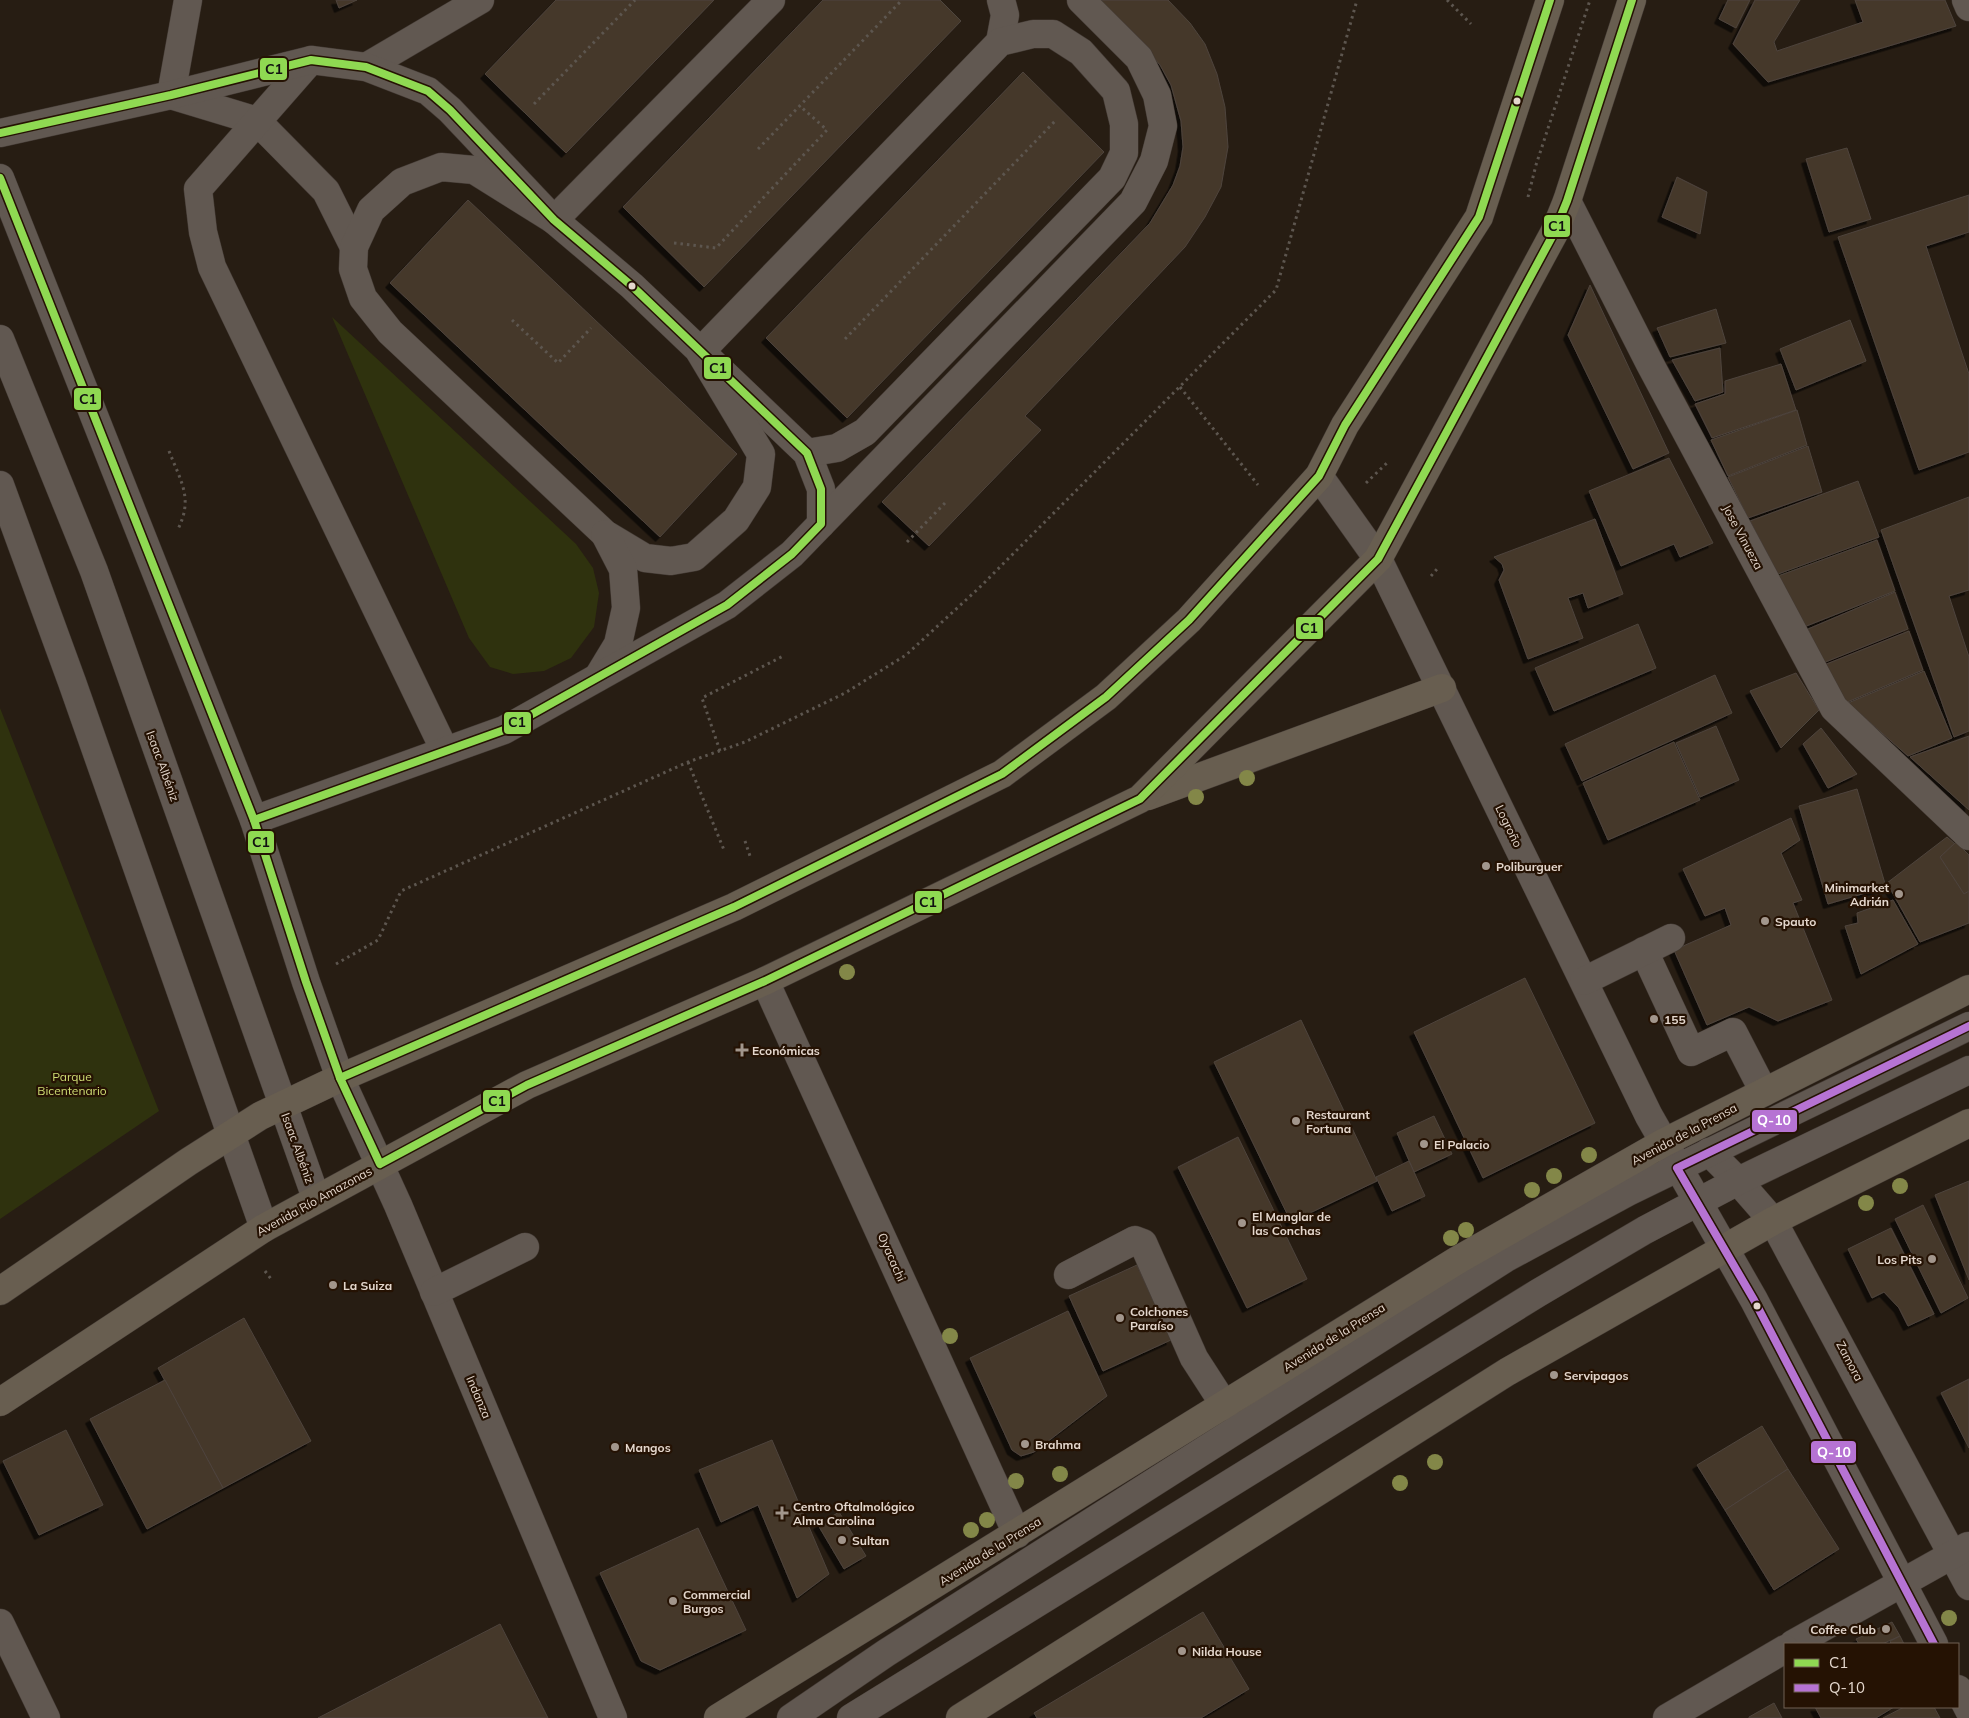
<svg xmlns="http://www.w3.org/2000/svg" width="1969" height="1718" font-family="Mulish,sans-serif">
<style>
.green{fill:#2f320e}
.building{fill:#44372c;stroke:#4e443c;filter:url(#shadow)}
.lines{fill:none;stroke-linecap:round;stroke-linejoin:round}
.minor-casing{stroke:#423933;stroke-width:29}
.major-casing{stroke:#423933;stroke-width:29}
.path{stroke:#5d564f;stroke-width:3;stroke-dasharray:2.5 4;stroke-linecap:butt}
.minor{stroke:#615851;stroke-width:28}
.major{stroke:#685e50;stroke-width:28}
.bus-1-casing{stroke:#251203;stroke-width:11}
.bus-2-casing{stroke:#251203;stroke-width:11}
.bus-1{stroke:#8fd952;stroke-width:8}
.bus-2{stroke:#b673d3;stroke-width:8}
.tree{fill:#838748}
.bus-dot{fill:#e4d7cd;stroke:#251203;stroke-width:2}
.poi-dot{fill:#a2968c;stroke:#251203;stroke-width:2}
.labels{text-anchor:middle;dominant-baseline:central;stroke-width:4.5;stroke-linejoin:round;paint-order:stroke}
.street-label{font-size:12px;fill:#e4d7cd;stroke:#251203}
.poi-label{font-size:12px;font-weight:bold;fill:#e4d7cd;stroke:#251203;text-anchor:start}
.park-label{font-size:12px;fill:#cfdd74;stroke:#251203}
.line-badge{stroke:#251203;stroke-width:2}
.badge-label{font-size:14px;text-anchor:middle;font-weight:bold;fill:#fff}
.pale-badge-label{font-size:14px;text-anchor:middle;font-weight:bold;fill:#111}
</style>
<defs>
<filter id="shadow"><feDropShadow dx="-4.5" dy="4.5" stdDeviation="0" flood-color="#0009"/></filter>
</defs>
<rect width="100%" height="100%" fill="#271d13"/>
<!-- green -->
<g class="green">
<polygon points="332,317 576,544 593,568 599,593 594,627 571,658 544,671 513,674 490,667 469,638"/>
<polygon points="0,708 159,1111 0,1219"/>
</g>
<!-- building -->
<g class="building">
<polygon points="336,0 357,0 339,8"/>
<polygon points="556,0 714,0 566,153 485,74"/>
<polygon points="823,0 940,0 961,21 704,287 623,207"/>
<polygon points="1096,0 1168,0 1190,23 1205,44 1217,74 1225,107 1228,147 1221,187 1205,217 1185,247 1025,416 1041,430 929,546 882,502 1150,223 1173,185 1180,166 1183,147 1181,121 1171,85 1160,65 1146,49"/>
<polygon points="1728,0 1750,0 1736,28 1719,19"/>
<polygon points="1755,0 1800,0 1774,42 1777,51 1863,22 1855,0 1945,0 1956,26 1768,82 1733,44"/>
<polygon points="1023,72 1104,152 847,418 766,338"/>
<polygon points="1847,148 1871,219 1829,232 1806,159"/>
<polygon points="1677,177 1707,192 1700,234 1662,217"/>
<polygon points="1969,195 1969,232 1926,246 1969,374 1969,452 1919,470 1838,237"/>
<polygon points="468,200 737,454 660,537 390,283"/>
<polygon points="1590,285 1669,453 1633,469 1568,335"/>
<polygon points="1716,309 1726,343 1670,357 1657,328"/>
<polygon points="1850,320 1866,361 1796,390 1780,349"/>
<polygon points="1720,348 1723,392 1695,401 1672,360"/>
<polygon points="1781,364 1796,410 1712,438 1695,404 1725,394 1725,381"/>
<polygon points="1797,410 1807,445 1728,476 1711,440"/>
<polygon points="1808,446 1822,492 1748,518 1728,477"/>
<polygon points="1669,458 1713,543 1680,557 1674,544 1621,566 1589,491"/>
<polygon points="1858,481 1879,537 1778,574 1750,521"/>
<polygon points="1969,497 1969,590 1949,596 1969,657 1969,731 1954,737 1881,530"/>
<polygon points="1595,519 1623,594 1588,608 1583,593 1568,598 1583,638 1528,659 1499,580 1504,570 1502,564 1494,557"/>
<polygon points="1877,540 1895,591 1804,627 1778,576"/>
<polygon points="1895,592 1908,629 1823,663 1808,629"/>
<polygon points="1638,624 1656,668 1554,711 1535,668"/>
<polygon points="1909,631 1923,670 1845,703 1824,665"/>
<polygon points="1924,671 1952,738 1908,756 1848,703"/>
<polygon points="1796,673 1819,710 1781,748 1750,691"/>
<polygon points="1715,675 1732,713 1582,781 1565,744"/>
<polygon points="1716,726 1739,780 1700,797 1676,743"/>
<polygon points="1821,728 1857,774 1828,788 1803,744"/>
<polygon points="1969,736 1969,810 1910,757"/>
<polygon points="1674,742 1700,800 1608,840 1583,783"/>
<polygon points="1857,789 1886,887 1828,904 1799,806"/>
<polygon points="1791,818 1800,840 1781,853 1802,900 1793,903 1832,1000 1778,1021 1749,1007 1707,1025 1674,950 1731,925 1725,908 1705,916 1683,869"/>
<polygon points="1947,837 1969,856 1969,923 1920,942 1887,883"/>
<polygon points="1956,842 1969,855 1969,891 1964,894 1940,857"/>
<polygon points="1893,900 1918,944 1861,974 1845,926 1858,923 1857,913"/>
<polygon points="1525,978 1595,1123 1483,1178 1414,1032"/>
<polygon points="1301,1020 1377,1181 1291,1222 1214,1062"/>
<polygon points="1434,1116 1452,1154 1414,1172 1397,1133"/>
<polygon points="1238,1137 1307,1279 1247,1308 1178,1167"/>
<polygon points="1409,1161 1425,1196 1392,1211 1376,1177"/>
<polygon points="1969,1181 1969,1280 1935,1195"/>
<polygon points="1923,1205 1968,1298 1941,1313 1895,1219"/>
<polygon points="1891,1228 1934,1314 1908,1326 1899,1308 1884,1292 1872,1298 1848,1249"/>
<polygon points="1137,1265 1171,1340 1103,1371 1069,1296"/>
<polygon points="1068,1311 1107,1396 1034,1452 1021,1456 1012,1450 970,1358"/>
<polygon points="244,1318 311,1441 223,1488 158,1368"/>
<polygon points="1969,1379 1969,1448 1941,1393"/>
<polygon points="165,1380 223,1488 147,1529 90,1419"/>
<polygon points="1762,1426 1788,1469 1725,1510 1697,1465"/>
<polygon points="66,1430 103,1505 39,1535 3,1461"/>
<polygon points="772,1440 829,1574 797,1598 758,1505 721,1522 699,1470"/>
<polygon points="1788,1469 1839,1549 1774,1590 1725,1510"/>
<polygon points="839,1512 866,1556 844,1569 818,1525"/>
<polygon points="698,1528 746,1630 660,1670 641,1661 600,1573"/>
<polygon points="1203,1612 1249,1689 1201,1718 1037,1718 1034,1713"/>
<polygon points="1892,1622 1900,1636 1882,1644 1859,1644 1856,1639"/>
<polygon points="500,1624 548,1718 318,1718"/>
<polygon points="1900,1636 1904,1644 1891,1644 1890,1641"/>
<polygon points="1774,1703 1782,1718 1749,1718 1749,1717"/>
<polygon points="1815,1707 1894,1707 1876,1718 1821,1718"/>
<polygon points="1904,1707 1934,1707 1940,1718 1883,1718"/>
</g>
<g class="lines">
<!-- minor casing -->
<g class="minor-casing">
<g id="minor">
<polyline points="188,0 171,95 257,121 326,191 354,247"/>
<polyline points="1966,0 1969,7"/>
<polyline points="1000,42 1005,15 1001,0"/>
<polyline points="311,60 198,189 203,232 212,267 445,751"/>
<polyline points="366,67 480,0"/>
<polyline points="0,133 171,95 311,60 366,67 428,91 450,110 554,220 632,286 807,453 821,489 821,524"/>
<polyline points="0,178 254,820 306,982 340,1078 398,1205 613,1718"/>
<polyline points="1567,201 1650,364 1834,708 1969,836"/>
<polyline points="554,220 474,170 441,167 402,182 371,210 354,247 353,269 363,298 390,332 605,534 645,558 671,561 694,557 736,520 757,487 761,454 700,352 1000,42 1033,34 1053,34 1081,52 1116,91 1124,124 1124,153 1112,178 865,432 837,448 807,453"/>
<polyline points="554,220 771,0"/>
<polyline points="0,339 94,571 316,1198"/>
<polyline points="1319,476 1378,559 1649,1116 1754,1300 1934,1644"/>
<polyline points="0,485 72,682 264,1228"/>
<polyline points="598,677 618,644 626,608 623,569 605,534"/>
<polyline points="254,820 504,730 727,605 792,554 1133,202 1154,161 1163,126 1157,95 1139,58 1081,0"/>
<polyline points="1644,951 1691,1052 1733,1032 1764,1092"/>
<polyline points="765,981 1017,1534"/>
<polyline points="1584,981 1671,938"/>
<polyline points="1709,1152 1738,1181 1773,1221 1969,1586"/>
<polyline points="1068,1275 1135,1240 1143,1243 1194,1358 1225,1406"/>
<polyline points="434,1292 525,1247"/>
<polyline points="0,1623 46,1718"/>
<polyline points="1793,1644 1968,1546"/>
<polyline points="1958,1689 1969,1710"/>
<polyline points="791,1718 886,1653 1506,1258 1628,1192 1969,1026"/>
<polyline points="851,1718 1538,1293 1645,1230 1738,1181 1969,1070"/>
<polyline points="1667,1718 1785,1649"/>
</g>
</g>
<!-- major casing -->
<g class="major-casing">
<g id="major">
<polyline points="1148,796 1442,688"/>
<polyline points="0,1291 188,1162 260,1116 340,1078 734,907 1002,774 1106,697 1189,620 1319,476 1345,425 1479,217 1550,0"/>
<polyline points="0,1402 264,1228 527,1085 765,981 1140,799 1378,559 1554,233 1567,201 1632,0"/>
<polyline points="718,1718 1456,1261 1663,1143 1969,989"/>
<polyline points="960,1718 1507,1372 1773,1221 1969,1123"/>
</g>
</g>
<!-- path -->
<g class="path">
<polyline points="1447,0 1471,24"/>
<polyline points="534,104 635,0"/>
<polyline points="758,149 902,0"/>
<polyline points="1528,197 1536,165 1590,0"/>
<polyline points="674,243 716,248 827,130 800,106"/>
<polyline points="512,320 558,363 591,328"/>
<polyline points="845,339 1056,120"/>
<polyline points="1180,387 1258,485"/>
<path d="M 169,451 C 181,482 194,499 177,531"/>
<polyline points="1366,483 1389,461"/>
<polyline points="907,542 945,503"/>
<polyline points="1431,576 1437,569"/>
<polyline points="720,751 702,698 785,655"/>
<polyline points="688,762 724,850"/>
<polyline points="745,841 751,859"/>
<polyline points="336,964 378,940 401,891 688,762 745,742 845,693 906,655 979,588 1276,290 1357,0"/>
<polyline points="265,1271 271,1279"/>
</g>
<!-- minor -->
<use href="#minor" class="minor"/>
<!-- major -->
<use href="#major" class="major"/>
<!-- bus-1 casing -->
<g class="bus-1-casing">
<g id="bus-1">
<polyline points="0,133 171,95 311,60 366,67 428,91 450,110 554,220 632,286 807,453 821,489 821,524 792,554 727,605 504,730 254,820"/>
<polyline points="0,178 254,820 306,982 340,1078 380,1164 527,1085 765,981 1140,799 1378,559 1554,233 1567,201 1632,0"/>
<polyline points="340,1078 734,907 1002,774 1106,697 1189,620 1319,476 1345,425 1479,217 1550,0"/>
</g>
</g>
<!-- bus-2 casing -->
<g class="bus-2-casing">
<polyline id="bus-2" points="1934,1644 1754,1300 1677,1168 1969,1026"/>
</g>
<!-- bus-1 -->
<use href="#bus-1" class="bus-1"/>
<!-- bus-2 -->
<use href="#bus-2" class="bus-2"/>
</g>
<!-- trees -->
<g class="tree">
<circle cx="1247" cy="778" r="8"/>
<circle cx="1196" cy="797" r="8"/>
<circle cx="847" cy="972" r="8"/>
<circle cx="1589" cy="1155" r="8"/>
<circle cx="1554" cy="1176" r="8"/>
<circle cx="1900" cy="1186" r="8"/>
<circle cx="1532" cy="1190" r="8"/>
<circle cx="1866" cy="1203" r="8"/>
<circle cx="1466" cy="1230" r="8"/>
<circle cx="1451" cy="1238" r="8"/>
<circle cx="950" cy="1336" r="8"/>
<circle cx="1435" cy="1462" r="8"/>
<circle cx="1060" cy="1474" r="8"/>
<circle cx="1016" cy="1481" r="8"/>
<circle cx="1400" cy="1483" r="8"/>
<circle cx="987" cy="1520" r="8"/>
<circle cx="971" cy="1530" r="8"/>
<circle cx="1949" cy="1618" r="8"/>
</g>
<!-- markers -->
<g class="bus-dot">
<circle cx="1517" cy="101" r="4.5"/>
<circle cx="632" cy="286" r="4.5"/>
<circle cx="1757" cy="1306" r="4.5"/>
</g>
<g class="poi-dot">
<circle cx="1486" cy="866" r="5"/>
<circle cx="1899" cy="894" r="5"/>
<circle cx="1765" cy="921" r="5"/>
<circle cx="1654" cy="1019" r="5"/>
<path d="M739.5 1042.5h5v5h5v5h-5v5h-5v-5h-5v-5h5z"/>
<circle cx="1296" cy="1121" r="5"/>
<circle cx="1424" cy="1144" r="5"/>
<circle cx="1242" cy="1223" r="5"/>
<circle cx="1932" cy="1259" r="5"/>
<circle cx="333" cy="1285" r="5"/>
<circle cx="1120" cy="1318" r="5"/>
<circle cx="1554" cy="1375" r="5"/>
<circle cx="1025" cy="1444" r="5"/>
<circle cx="615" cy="1447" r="5"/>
<path d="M779.5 1505.5h5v5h5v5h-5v5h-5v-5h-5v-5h5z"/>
<circle cx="842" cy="1540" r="5"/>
<circle cx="673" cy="1601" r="5"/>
<circle cx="1886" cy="1629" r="5"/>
<circle cx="1182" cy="1651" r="5"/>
</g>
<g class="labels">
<!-- street labels -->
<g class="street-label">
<text transform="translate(1743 537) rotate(62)">Jose Vinueza</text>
<text transform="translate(163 766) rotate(70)">Isaac Albéniz</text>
<text transform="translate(1509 826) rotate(64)">Logroño</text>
<text transform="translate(1684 1134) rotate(-28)">Avenida de la Prensa</text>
<text transform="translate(298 1148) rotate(70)">Isaac Albéniz</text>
<text transform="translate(314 1201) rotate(-29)">Avenida Río Amazonas</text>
<text transform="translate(892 1257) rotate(66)">Oyacachi</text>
<text transform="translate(1334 1337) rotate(-32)">Avenida de la Prensa</text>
<text transform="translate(1850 1361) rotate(62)">Zamora</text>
<text transform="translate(479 1397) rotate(67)">Indanza</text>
<text transform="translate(990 1551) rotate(-32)">Avenida de la Prensa</text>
</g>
<!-- poi labels -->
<g class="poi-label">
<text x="1496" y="866">Poliburguer</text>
<text x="1889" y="887" text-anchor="end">Minimarket<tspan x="1889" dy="14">Adrián</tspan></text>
<text x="1775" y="921">Spauto</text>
<text x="1664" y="1019">155</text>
<text x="752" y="1050">Económicas</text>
<text x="1306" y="1114">Restaurant<tspan x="1306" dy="14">Fortuna</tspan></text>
<text x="1434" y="1144">El Palacio</text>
<text x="1252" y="1216">El Manglar de<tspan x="1252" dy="14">las Conchas</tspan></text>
<text x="1922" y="1259" text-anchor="end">Los Pits</text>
<text x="343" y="1285">La Suiza</text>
<text x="1130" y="1311">Colchones<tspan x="1130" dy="14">Paraíso</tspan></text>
<text x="1564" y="1375">Servipagos</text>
<text x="1035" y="1444">Brahma</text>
<text x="625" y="1447">Mangos</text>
<text x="793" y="1506">Centro Oftalmológico<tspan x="793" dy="14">Alma Carolina</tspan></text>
<text x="852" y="1540">Sultan</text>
<text x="683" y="1594">Commercial<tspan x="683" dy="14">Burgos</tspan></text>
<text x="1876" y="1629" text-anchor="end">Coffee Club</text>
<text x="1192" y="1651">Nilda House</text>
</g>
<!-- park labels -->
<g class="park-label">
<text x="72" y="1076">Parque<tspan x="72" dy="14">Bicentenario</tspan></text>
</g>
</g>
<g class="line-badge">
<rect x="259" y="57" width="29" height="24" rx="5" fill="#8fd952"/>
<rect x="1543" y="214" width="28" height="24" rx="5" fill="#8fd952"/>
<rect x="703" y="356" width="29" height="24" rx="5" fill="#8fd952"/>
<rect x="73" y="387" width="29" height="24" rx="5" fill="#8fd952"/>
<rect x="1295" y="616" width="29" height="24" rx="5" fill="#8fd952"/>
<rect x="503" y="711" width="29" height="24" rx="5" fill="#8fd952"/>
<rect x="247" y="830" width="28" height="24" rx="5" fill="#8fd952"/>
<rect x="914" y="890" width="29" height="24" rx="5" fill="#8fd952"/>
<rect x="482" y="1089" width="29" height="24" rx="5" fill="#8fd952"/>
<rect x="1751" y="1109" width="47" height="24" rx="5" fill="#b673d3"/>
<rect x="1810" y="1440" width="47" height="24" rx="5" fill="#b673d3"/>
</g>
<g class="badge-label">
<text x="1774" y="1125">Q-10</text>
<text x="1834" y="1457">Q-10</text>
</g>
<g class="pale-badge-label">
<text x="274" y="74">C1</text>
<text x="1557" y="231">C1</text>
<text x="718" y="373">C1</text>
<text x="88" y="404">C1</text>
<text x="1309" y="633">C1</text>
<text x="517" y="727">C1</text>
<text x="261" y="847">C1</text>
<text x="928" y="907">C1</text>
<text x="497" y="1106">C1</text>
</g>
<!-- legend -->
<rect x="1784" y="1643" width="175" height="65" fill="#251203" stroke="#716154"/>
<rect x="1794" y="1659" width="25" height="8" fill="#8fd952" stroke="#716154"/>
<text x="1829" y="1668" font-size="15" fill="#e4d7cd">C1</text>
<rect x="1794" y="1684" width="25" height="8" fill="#b673d3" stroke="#716154"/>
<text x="1829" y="1693" font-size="15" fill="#e4d7cd">Q-10</text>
</svg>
